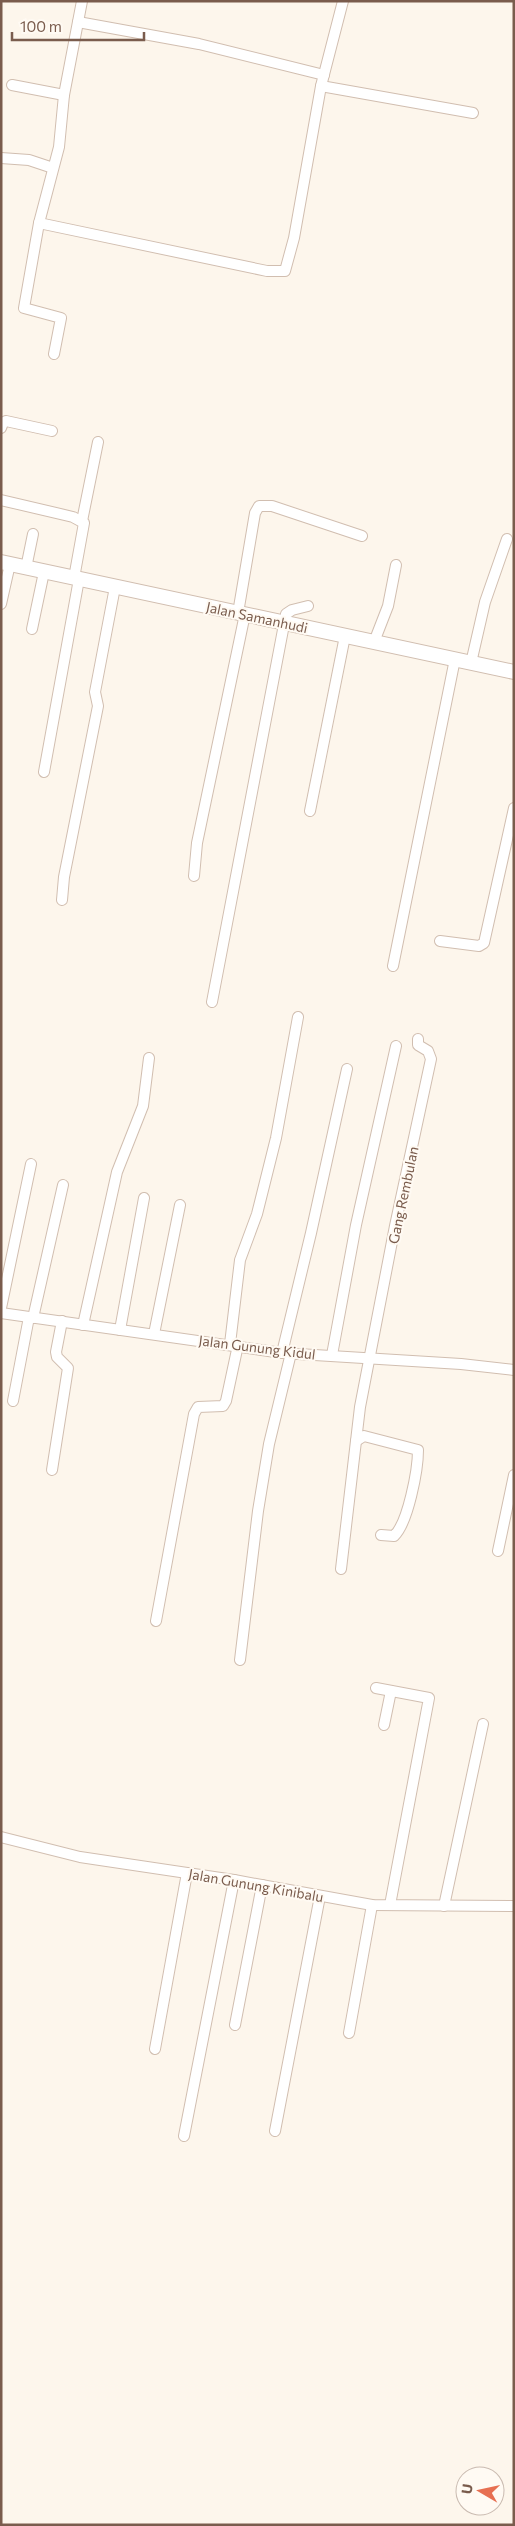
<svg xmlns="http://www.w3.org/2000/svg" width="515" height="2526" font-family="Commissioner,sans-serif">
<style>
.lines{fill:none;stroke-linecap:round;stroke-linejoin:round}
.minor-casing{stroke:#d1beb0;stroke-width:12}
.tertiary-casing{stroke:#d1beb0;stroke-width:16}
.minor{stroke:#fff;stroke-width:10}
.tertiary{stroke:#fff;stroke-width:14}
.labels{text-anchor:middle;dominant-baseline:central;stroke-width:4;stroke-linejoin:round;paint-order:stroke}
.street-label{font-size:14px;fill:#7a5c4d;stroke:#fffaf3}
</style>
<rect width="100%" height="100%" fill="#fdf6ec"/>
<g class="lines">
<!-- minor casing -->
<g class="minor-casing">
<g id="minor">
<polyline points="78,22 199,44 324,75"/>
<polyline points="12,85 64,95"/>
<polyline points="321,86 473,113"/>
<polyline points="1,158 29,160 53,168"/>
<polyline points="39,223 267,271 285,271 294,238 321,86 343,1"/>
<polyline points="54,354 61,318 24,308 39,223 59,147 64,95 82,1"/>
<polyline points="1,428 3,423 6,421 52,431"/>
<polyline points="1,500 73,517 84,523 74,578"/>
<polyline points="82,521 98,442"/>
<polyline points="26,568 33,534"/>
<polyline points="1,604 10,564"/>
<polyline points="238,613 255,513 259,506 272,506 362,536"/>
<polyline points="32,629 44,572"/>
<polyline points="374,642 388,606 396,565"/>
<polyline points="471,663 485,602 507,539"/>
<polyline points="44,772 79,579"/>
<polyline points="310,811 345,636"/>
<polyline points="194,876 197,843 245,614"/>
<polyline points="62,900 64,877 98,706 95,692 115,587"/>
<polyline points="440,941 479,946 484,943 514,808"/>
<polyline points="393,966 455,659"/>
<polyline points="212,1002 286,614 292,610 308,606"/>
<polyline points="1,1308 31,1164"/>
<polyline points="1,1313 282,1353 461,1364 514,1370"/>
<polyline points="33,1318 63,1185"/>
<polyline points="83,1325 117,1172 143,1106 149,1058"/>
<polyline points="120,1330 144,1198"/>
<polyline points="154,1334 180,1205"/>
<polyline points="230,1344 240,1260 257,1214 276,1138 298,1017"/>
<polyline points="282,1353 311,1233 347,1069"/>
<polyline points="332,1355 356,1225 396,1046"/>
<polyline points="13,1401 29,1317"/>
<polyline points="52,1470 68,1368 57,1357 56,1352 62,1321"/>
<path d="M 381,1535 L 394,1536 C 408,1523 418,1470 418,1450 L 364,1436 L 356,1441 L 360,1407 L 395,1226 L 431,1059 L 428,1051 L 418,1045 L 418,1039"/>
<polyline points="498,1551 514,1475"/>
<polyline points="341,1569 356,1441"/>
<polyline points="156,1621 194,1414 198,1407 223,1406 226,1401 238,1345"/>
<polyline points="240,1660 258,1511 269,1444 291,1353"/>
<polyline points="376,1688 429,1698 390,1905"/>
<polyline points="384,1725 391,1691"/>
<polyline points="1,1837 80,1857 234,1880 372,1905 514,1906"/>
<polyline points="444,1906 483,1724"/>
<polyline points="235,2025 262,1885"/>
<polyline points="349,2033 372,1905"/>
<polyline points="155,2049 187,1873"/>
<polyline points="275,2131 320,1896"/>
<polyline points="184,2136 234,1880"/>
</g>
</g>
<!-- tertiary casing -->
<g class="tertiary-casing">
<polyline id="tertiary" points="1,562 514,672"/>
</g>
<!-- minor -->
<use href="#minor" class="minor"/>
<!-- tertiary -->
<use href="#tertiary" class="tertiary"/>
</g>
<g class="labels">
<!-- street labels -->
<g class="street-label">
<text transform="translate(257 617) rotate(12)">Jalan Samanhudi</text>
<text transform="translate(403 1195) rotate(-78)">Gang Rembulan</text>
<text transform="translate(257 1347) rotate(7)">Jalan Gunung Kidul</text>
<text transform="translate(256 1885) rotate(10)">Jalan Gunung Kinibalu</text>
</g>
</g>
<!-- border -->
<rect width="515" height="2526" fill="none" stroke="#7a5c4d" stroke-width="5"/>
<!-- north arrow -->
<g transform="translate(480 2491) rotate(279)"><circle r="24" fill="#fffaf3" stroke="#cabbb1"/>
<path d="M0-4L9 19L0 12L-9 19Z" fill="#e76f51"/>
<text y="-8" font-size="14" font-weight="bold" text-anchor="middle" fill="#7a5c4d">U</text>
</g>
<!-- scale -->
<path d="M12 32v8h132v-8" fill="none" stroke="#7a5c4d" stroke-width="2.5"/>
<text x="20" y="32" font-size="15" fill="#7a5c4d" stroke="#fffaf3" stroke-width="4" paint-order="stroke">100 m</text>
</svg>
